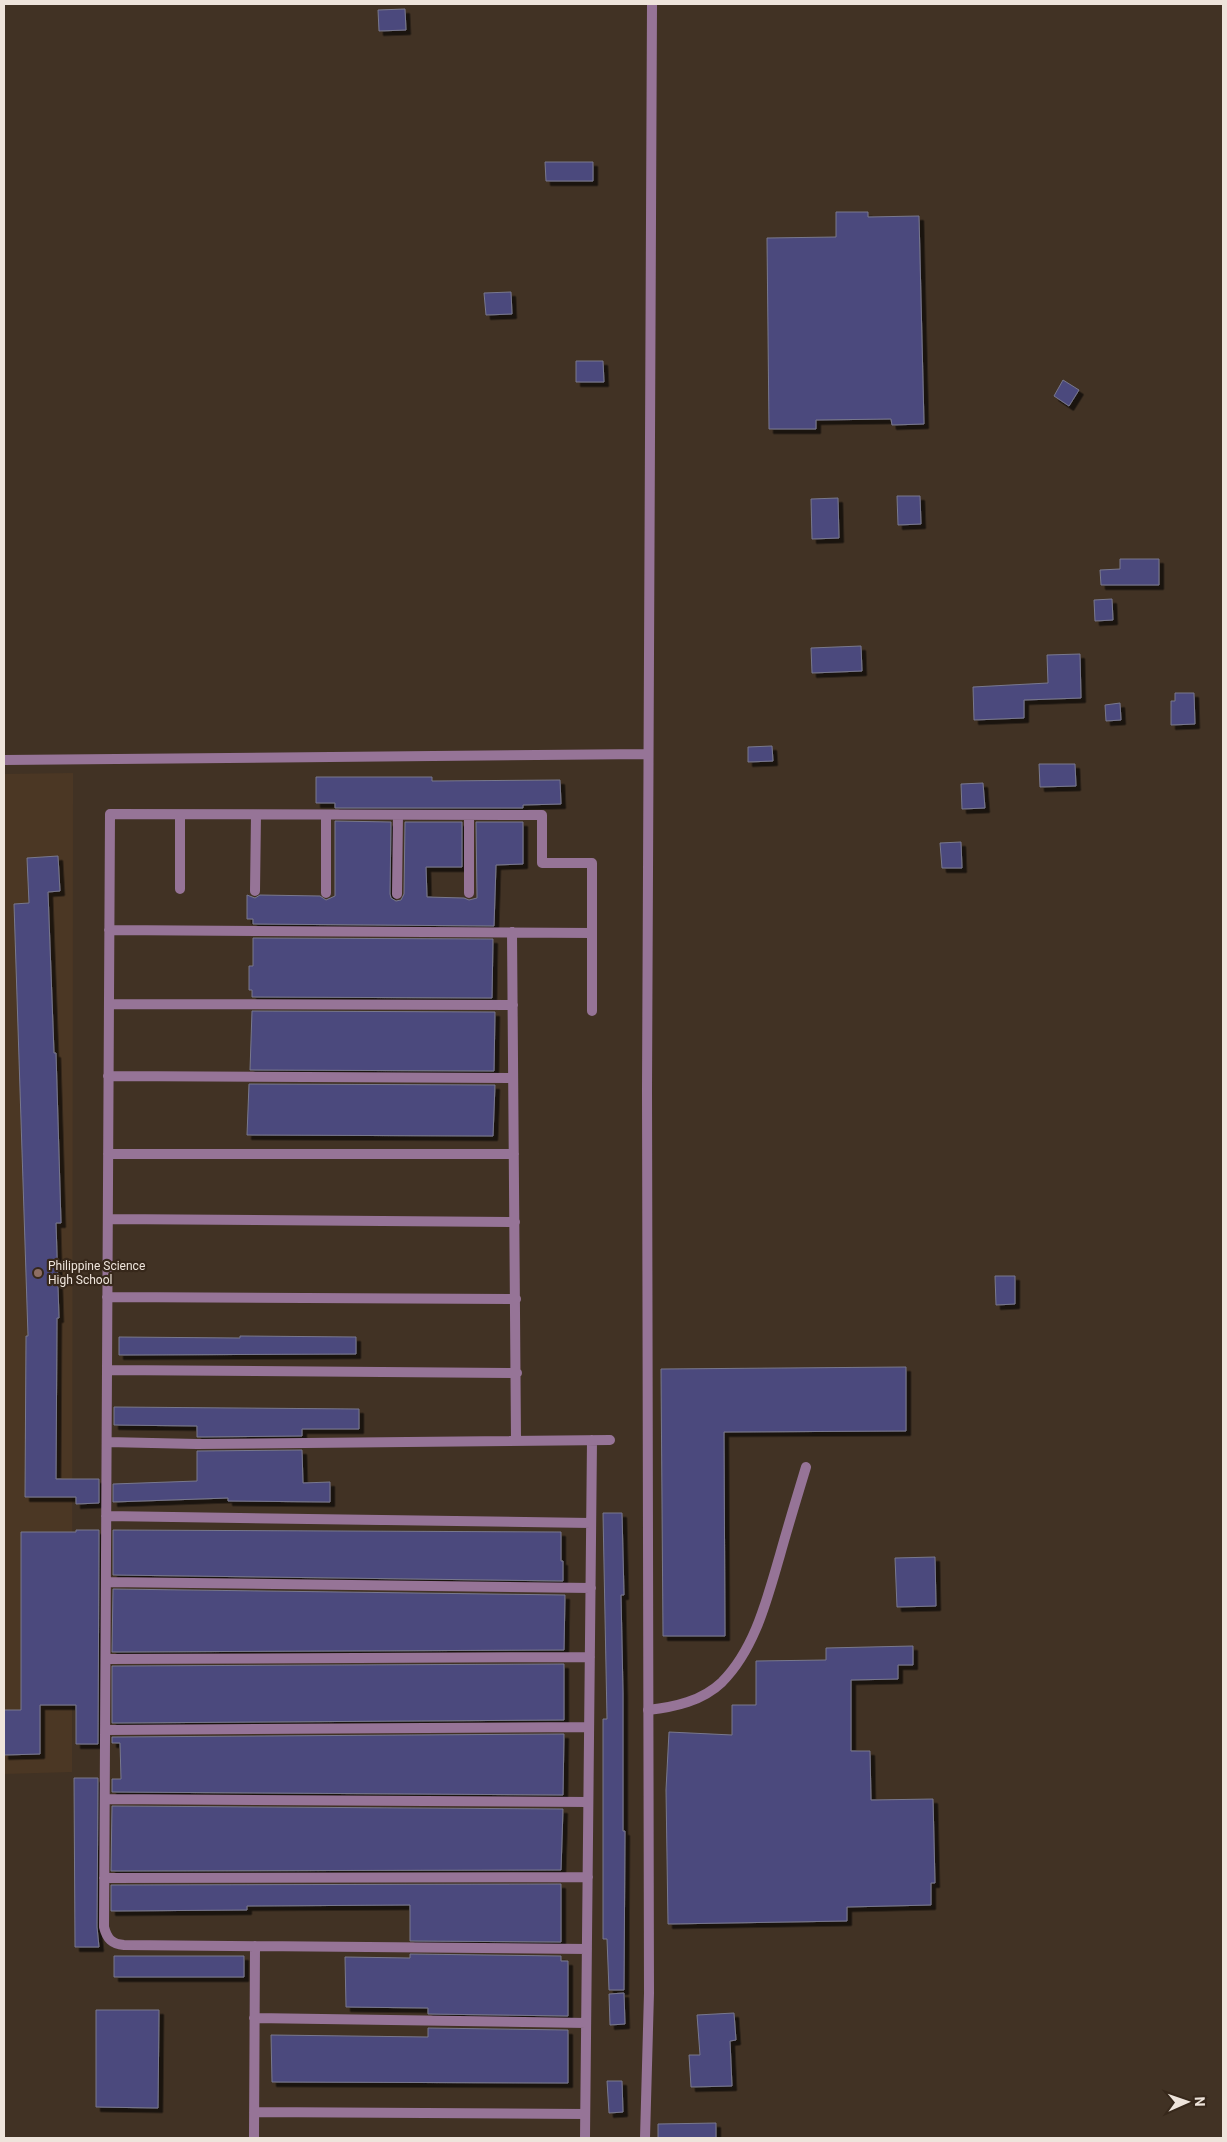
<svg xmlns="http://www.w3.org/2000/svg" width="1227" height="2142" viewBox="0 0 1227 2142" font-family="Roboto,sans-serif">
<style>
.built{fill:#4b3724}
.building{fill:#4c497d;stroke:#78788d;filter:url(#shadow)}
.lines{fill:none;stroke-linecap:round;stroke-linejoin:round}
.lane{stroke:#967497;stroke-width:10}
.street{stroke:#967497;stroke-width:10}
.education-dot{fill:#8d6e63;stroke:#37281b;stroke-width:2}
.labels{text-anchor:middle;stroke-width:4.5;stroke-linejoin:round;paint-order:stroke}
.poi-label{font-size:12px;fill:#eee4db;stroke:#37281b;text-anchor:start}
</style>
<defs>
<filter id="shadow"><feDropShadow dx="4.5" dy="4.5" stdDeviation="0" flood-color="#0009"/></filter>
</defs>
<rect width="100%" height="100%" fill="#413224"/>
<path class="built" d="M73 773 72 1772 4 1774V774Z"/>
<path class="building" d="M405 9 406 30 379 31 378 10Z
M545 162H593V181H546Z
M836 212H868V217L919 216 924 424 892 425 891 419 816 420V429H769L767 238 836 237Z
M511 292 512 314 486 315 484 293Z
M576 361H603L604 382H576Z
M1063 380 1079 390 1069 406 1054 396Z
M897 496H920L921 524 898 525Z
M838 498 839 538 812 539 811 499Z
M1120 559H1159V585H1101L1100 570 1120 569Z
M1112 599 1113 620 1095 621 1094 600Z
M861 646 862 671 812 673 811 648Z
M1080 654 1081 698 1024 700V718L974 720 973 687 1048 683 1047 655Z
M1175 693H1194L1195 724 1171 725V701H1175Z
M1120 703 1121 720 1106 721 1105 705Z
M772 746 773 761 748 762V747Z
M1039 764H1075L1076 786 1040 787Z
M316 777H432V781L560 780 561 804 523 805V808H335V803H316Z
M983 783 985 808 962 809 961 784Z
M335 821 391 822 390 894 391 898 396 901 401 900 404 894 405 822H462V867H426L427 897 464 898 469 900 477 898 476 822H523V864L496 865 494 926 253 924V919H247V895L255 898 260 895 320 896 326 900 335 896Z
M961 842 962 868H942L940 843Z
M58 856 60 891 48 892 54 1053H56L61 1223H56L59 1318H57L56 1479H99V1503L76 1504V1497H25L26 1336H28L14 904 29 903 27 858Z
M253 938 493 939 492 998 252 997V990H249V966H253Z
M252 1011 495 1012 494 1071 250 1070Z
M249 1084 495 1085 493 1136 247 1135Z
M995 1276H1015V1304L996 1305Z
M240 1336 356 1337V1354L119 1355V1337L240 1338Z
M906 1367V1431L724 1432 725 1636H663L661 1369Z
M114 1407 359 1409V1429H302V1436L197 1437V1426L114 1425Z
M302 1450 303 1483 330 1482V1502L228 1501V1498L113 1502V1484L197 1481V1451Z
M603 1513H622L624 1595H621L623 1693V1831H625L624 1990H609L607 1939H603V1719H607Z
M76 1530H99L98 1744H76V1705H40V1754L4 1755V1710H21V1532H76Z
M113 1530 561 1532V1561H563V1581L113 1575Z
M935 1557 936 1606 897 1607 895 1558Z
M113 1589 565 1595 564 1650 112 1652Z
M913 1646V1665H898V1679L851 1680V1751H870L871 1800 933 1799 935 1883H931V1905L847 1907V1921L668 1924 666 1790 669 1732 732 1735V1705H756V1661L826 1660V1648Z
M564 1664V1720L112 1723V1666Z
M564 1734 563 1795 112 1792V1779H121L120 1743H112V1737Z
M74 1778H98L97 1927 99 1947H75Z
M112 1806 563 1809 561 1870 111 1871Z
M561 1884V1942L410 1941V1905L247 1906V1910L111 1911V1885Z
M410 1954 561 1956V1961H568V2016L428 2014V2008L346 2007 345 1957 410 1958Z
M114 1956H244V1977H114Z
M624 1993 625 2024 610 2025 609 1994Z
M96 2010H159L158 2108 96 2107Z
M734 2013 736 2040 730 2041 732 2086 691 2087 689 2055H700L697 2015Z
M428 2028 568 2030V2083L272 2082 271 2035 428 2037Z
M607 2081H622L623 2112 609 2113Z
M716 2123V2138H658V2124Z"/>
<g class="lines">
<path class="lane" d="M648 1710C675 1707 702 1701 722 1682 755 1649 767 1599 780 1555 788 1526 797 1497 806 1467"/>
<path class="street" d="M4 760 648 754
M180 815V889
M255 891 256 815
M326 893V815
M469 893V815
M397 894 398 815
M109 930 592 933
M512 932 516 1439
M109 1004 513 1005
M108 1076 513 1078
M108 1154H514
M108 1219 515 1222
M107 1297 516 1299
M107 1370 517 1373
M107 1442 197 1444 610 1440
M106 1516 591 1523
M106 1582 591 1588
M106 1659 590 1657
M105 1730 589 1727
M105 1799 588 1802
M104 1878 588 1877
M587 1949 124 1945C112 1944 107 1939 104 1927L110 814 542 815V863H592V1011
M254 2018 586 2023
M254 2112 585 2114
M254 2138 255 1946
M585 2138 592 1440
M645 2138 649 1993 647 1090 652 4"/>
</g>
<circle class="education-dot" cx="38" cy="1273" r="5"/>
<g class="labels">
<g class="poi-label">
<text x="48" y="1270">Philippine Science<tspan x="48" dy="14">High School</tspan></text>
</g>
</g>
<rect width="1227" height="2142" fill="none" stroke="#eee4db" stroke-width="10"/>
<g transform="translate(1187 2102) rotate(88)" stroke="#37281b" stroke-width="4" paint-order="stroke">
<path d="M0-4L9 19L0 12L-9 19Z" fill="#eee4db"/>
<text y="-8" font-size="14" font-weight="bold" text-anchor="middle" fill="#eee4db">N</text>
</g>
</svg>
